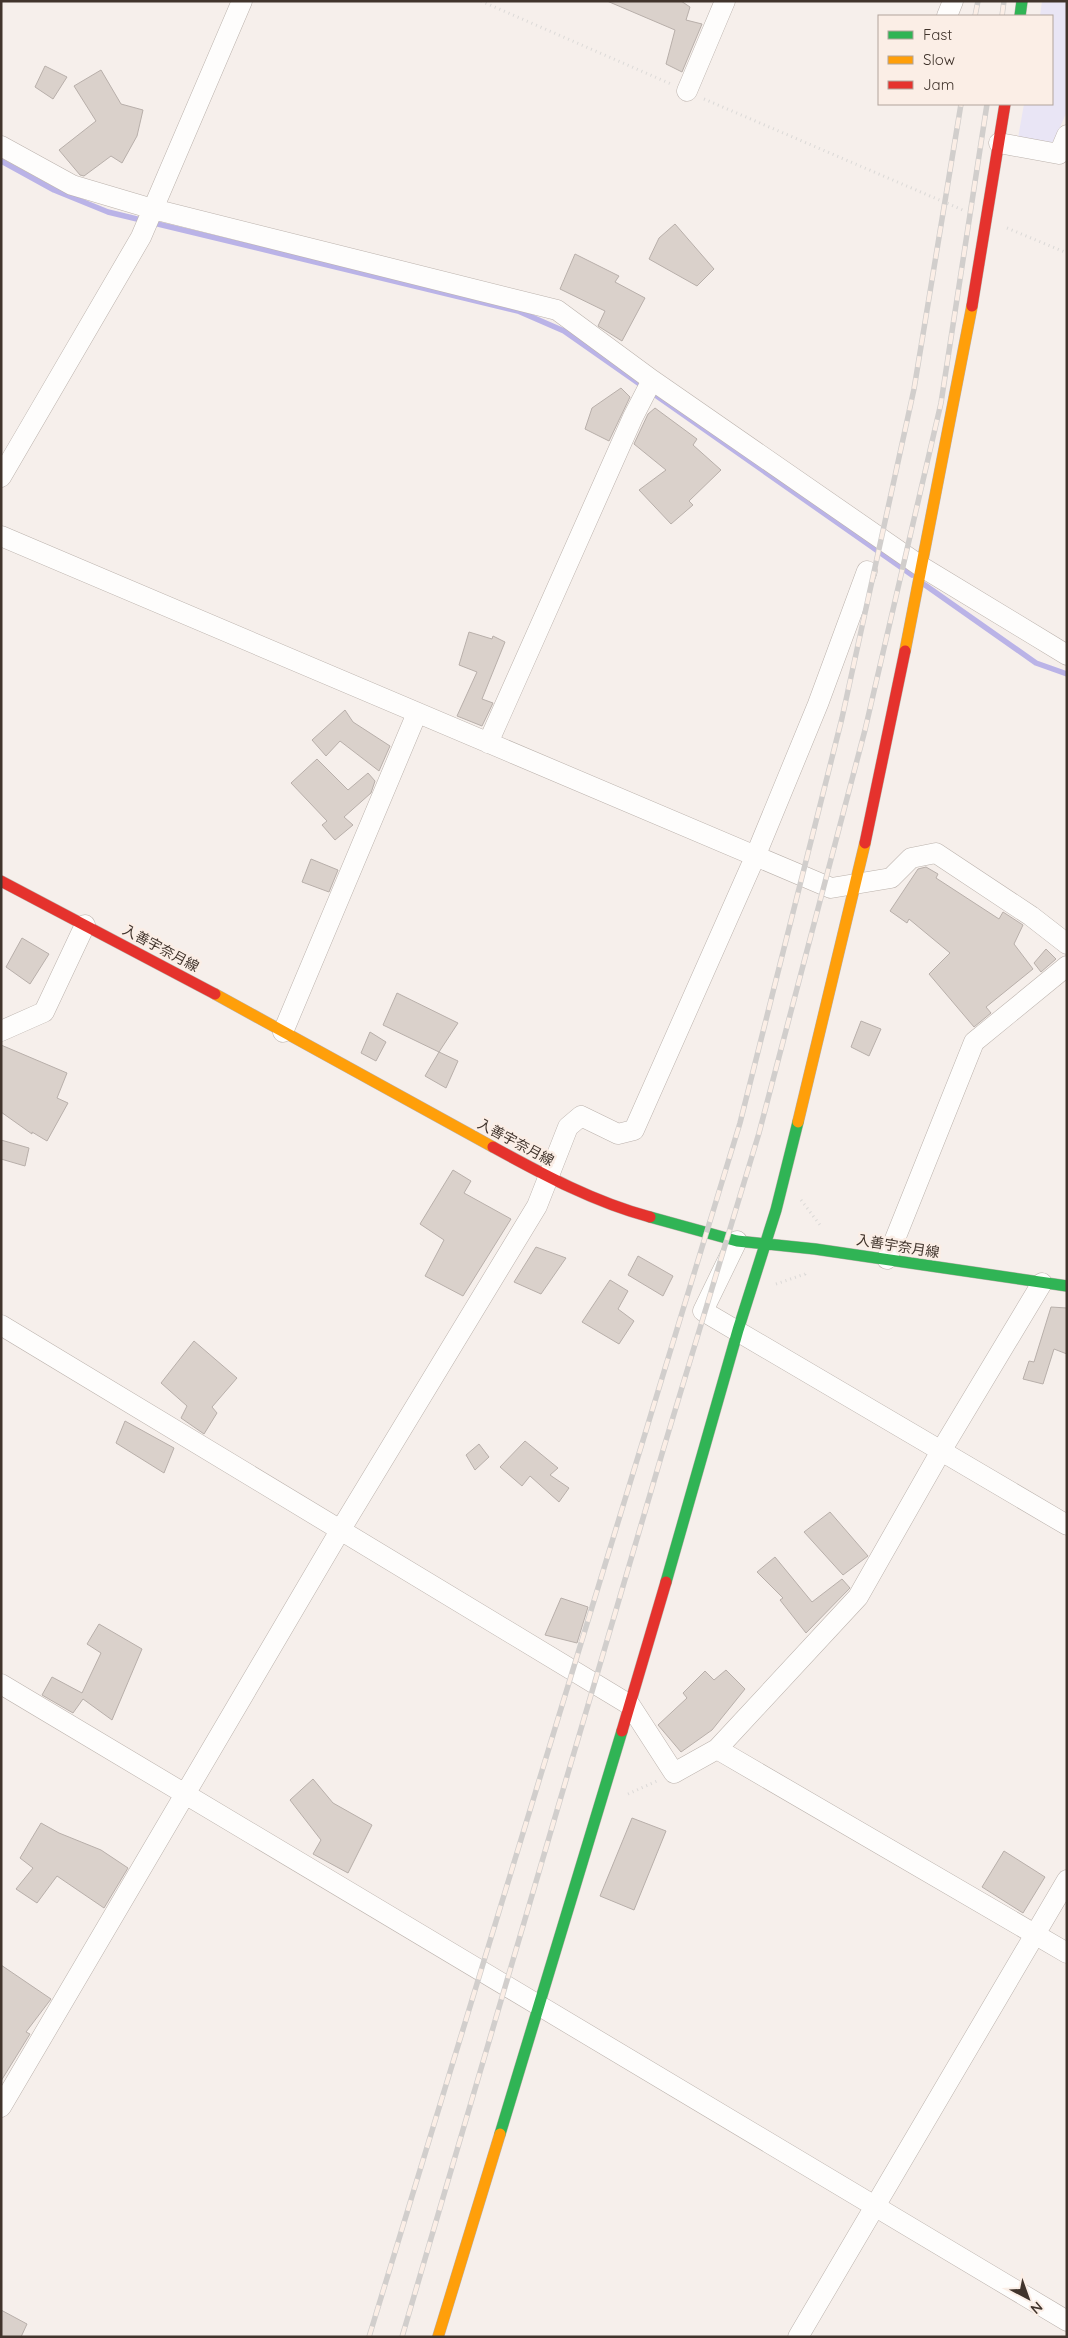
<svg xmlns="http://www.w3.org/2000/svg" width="1068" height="2338" viewBox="0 0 1068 2338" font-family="Quicksand,'Noto Sans JP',sans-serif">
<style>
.green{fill:#e9e5f5}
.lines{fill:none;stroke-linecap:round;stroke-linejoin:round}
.stream{stroke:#bab3e7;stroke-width:5.5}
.building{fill:#dad1cb;stroke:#b8afaa}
.street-casing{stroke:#bbb2ac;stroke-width:21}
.fast-casing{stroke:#bbb2ac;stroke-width:12}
.slow-casing{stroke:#bbb2ac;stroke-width:12}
.jam-casing{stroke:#bbb2ac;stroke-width:12}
.path{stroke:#dbd9d7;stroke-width:3;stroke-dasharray:1 4;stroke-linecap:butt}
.street{stroke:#fefdfc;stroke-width:20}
.fast{stroke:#30b455;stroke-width:11}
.slow{stroke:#ff9f0a;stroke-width:11}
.jam{stroke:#e5322d;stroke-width:11}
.rail-casing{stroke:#d1cecc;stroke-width:5.5}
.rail{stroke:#fbeee6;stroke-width:4;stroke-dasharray:11;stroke-linecap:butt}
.labels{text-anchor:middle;stroke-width:5;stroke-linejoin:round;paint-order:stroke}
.street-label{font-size:14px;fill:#41342c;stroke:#fbeee6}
</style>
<rect width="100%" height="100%" fill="#f6efeb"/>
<path class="green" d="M1042 1H1067V111L1052 146 1018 138 1024 104H1052V16H1040Z"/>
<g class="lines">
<path class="stream" d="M1 161 54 190 108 212 518 311 564 331 912 575
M925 585 1036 663 1067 674"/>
</g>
<path class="building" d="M607 1H681L690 7 686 20 702 24 682 72 666 64 675 30Z
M45 66 67 77 53 99 35 87Z
M101 70 121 104 143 110 137 136 122 163 111 156 84 176 80 175 59 150 96 121 74 86Z
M675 224 714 269 697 286 649 259 659 238Z
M575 254 619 276 615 282 645 298 622 341 598 326 605 311 560 289Z
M621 388 630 397 609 441 585 429 592 408Z
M655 408 697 439 693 445 721 470 689 501 693 505 671 524 639 490 666 470 634 444 648 414Z
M469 632 492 639 493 636 505 642 482 699 493 703 482 726 457 716 477 672 459 665Z
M345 710 353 722 390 746 379 771 340 741 326 756 312 740Z
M317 759 348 790 368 773 375 781 371 793 344 817 353 825 335 840 322 825 327 821 291 783Z
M311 859 338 870 329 892 302 882Z
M926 867 938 874 936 878 999 919 1003 912 1023 925 1014 944 1033 969 986 1007 991 1013 974 1027 929 974 950 953 909 919 907 923 890 911 918 869Z
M22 938 49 954 30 984 6 967Z
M1046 949 1056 959 1041 972 1034 963Z
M397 993 458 1023 439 1052 383 1025Z
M861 1021 881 1029 869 1056 851 1047Z
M370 1032 386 1042 376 1061 361 1053Z
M1 1045 67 1073 57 1098 68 1103 47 1141 32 1132V1134L1 1112Z
M439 1052 458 1061 446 1088 425 1076Z
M1 1140 29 1148 25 1166 1 1159Z
M453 1170 471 1181 464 1193 511 1219 463 1296 425 1276 444 1240 420 1224Z
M536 1247 566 1258 541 1294 514 1282Z
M638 1256 673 1276 663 1296 628 1275Z
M610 1280 628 1291 618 1309 634 1321 619 1344 582 1322Z
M1051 1307 1067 1308V1354L1054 1349 1043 1384 1023 1379 1029 1361 1034 1362Z
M194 1341 237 1378 212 1407 217 1413 204 1434 181 1418 187 1406 161 1383Z
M125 1421 174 1448 164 1473 116 1443Z
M525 1441 558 1468 550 1475 569 1488 559 1502 530 1476 522 1486 500 1467Z
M479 1444 489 1457 475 1470 466 1455Z
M830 1512 868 1556 843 1575 804 1532Z
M775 1557 812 1602 842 1579 850 1588 806 1633 780 1600 783 1598 757 1572Z
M561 1598 588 1607 577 1643 545 1635Z
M99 1624 142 1649 112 1720 83 1699 73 1713 42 1695 52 1677 82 1693 101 1653 87 1644Z
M726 1670 745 1689 712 1730 681 1752 658 1725 687 1698 683 1693 705 1671 714 1680Z
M313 1779 333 1803 372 1825 348 1873 313 1854 321 1840 290 1800Z
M632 1818 666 1831 634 1910 600 1896Z
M41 1823 59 1833 101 1850 128 1868 104 1908 57 1876 37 1903 16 1889 33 1868 20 1858Z
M1004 1851 1045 1877 1023 1913 982 1887Z
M1 1965 51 1999 26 2032 30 2034 1 2081Z
M1 2310 27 2324 21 2337H1Z"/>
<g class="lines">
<g class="street-casing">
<path id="street" d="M947 16 953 1
M687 91 725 1
M999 143 1059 154 1067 135
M1 146 72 185 153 209 557 310 652 380 922 567 1067 655
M1 477 141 237 242 1
M1 536 831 888 891 878 911 858 936 853 1031 916 1067 944
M488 743 633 417 652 380
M1 1031 44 1012 85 925
M283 1032 417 713
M737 1241 703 1311 1067 1525
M887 1259 974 1042 1067 966
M1 1325 630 1705 674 1773 717 1749 1067 1953
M1 1684 1067 2321
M717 1749 858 1597 941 1451 1042 1283
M1 2107 341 1529 537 1206 568 1127 581 1116 618 1134 634 1130 755 857 818 704 867 571
M798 2337 1067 1880"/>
</g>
<g class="fast-casing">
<path id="fast" d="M1020 16 1022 1
M650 1217 737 1241 815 1249 1067 1286
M666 1582 738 1330 776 1210 798 1122
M500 2134 622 1731"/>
</g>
<g class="slow-casing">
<path id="slow" d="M905 651 972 306
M215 994 493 1147
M798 1122 865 843
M438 2337 500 2134"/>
</g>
<g class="jam-casing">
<path id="jam" d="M972 306 1005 104
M865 843 905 651
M1 881 215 994
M493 1147C544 1175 594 1202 650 1217
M622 1731 666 1582"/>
</g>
<path class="path" d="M481 1 671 84
M704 99 965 211
M1007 228 1067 253
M801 1200 820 1225
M776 1284 805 1274 806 1271
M628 1794 657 1781"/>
<use href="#street" class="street"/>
<use href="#fast" class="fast"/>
<use href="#slow" class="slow"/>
<use href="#jam" class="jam"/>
<g class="rail-casing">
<path id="rail" d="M975 16 978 1
M1002 16 1004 1
M369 2337 740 1123 842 718 914 389 961 104
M402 2337 664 1447 759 1133 865 730 941 403 987 104"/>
</g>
<use href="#rail" class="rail"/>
</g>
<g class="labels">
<g class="street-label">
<text transform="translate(161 948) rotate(28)" y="5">入善宇奈月線</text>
<text transform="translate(516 1142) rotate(28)" y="5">入善宇奈月線</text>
<text transform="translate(898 1246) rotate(9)" y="5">入善宇奈月線</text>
</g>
</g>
<rect width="1068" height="2338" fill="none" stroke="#41342c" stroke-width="5"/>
<rect x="878" y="15" width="175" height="90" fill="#fbeee6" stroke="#b1a49c"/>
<rect x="888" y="31" width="25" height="8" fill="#30b455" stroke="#b1a49c"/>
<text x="923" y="40" font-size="15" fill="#41342c">Fast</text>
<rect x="888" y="56" width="25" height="8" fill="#ff9f0a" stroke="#b1a49c"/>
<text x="923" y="65" font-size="15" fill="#41342c">Slow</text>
<rect x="888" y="81" width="25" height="8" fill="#e5322d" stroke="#b1a49c"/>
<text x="923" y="90" font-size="15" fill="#41342c">Jam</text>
<g transform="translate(1028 2298) rotate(139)" stroke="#fbeee6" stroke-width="4" paint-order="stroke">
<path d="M0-4L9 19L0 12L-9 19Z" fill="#41342c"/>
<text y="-8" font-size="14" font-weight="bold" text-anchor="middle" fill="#41342c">N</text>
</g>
</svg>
